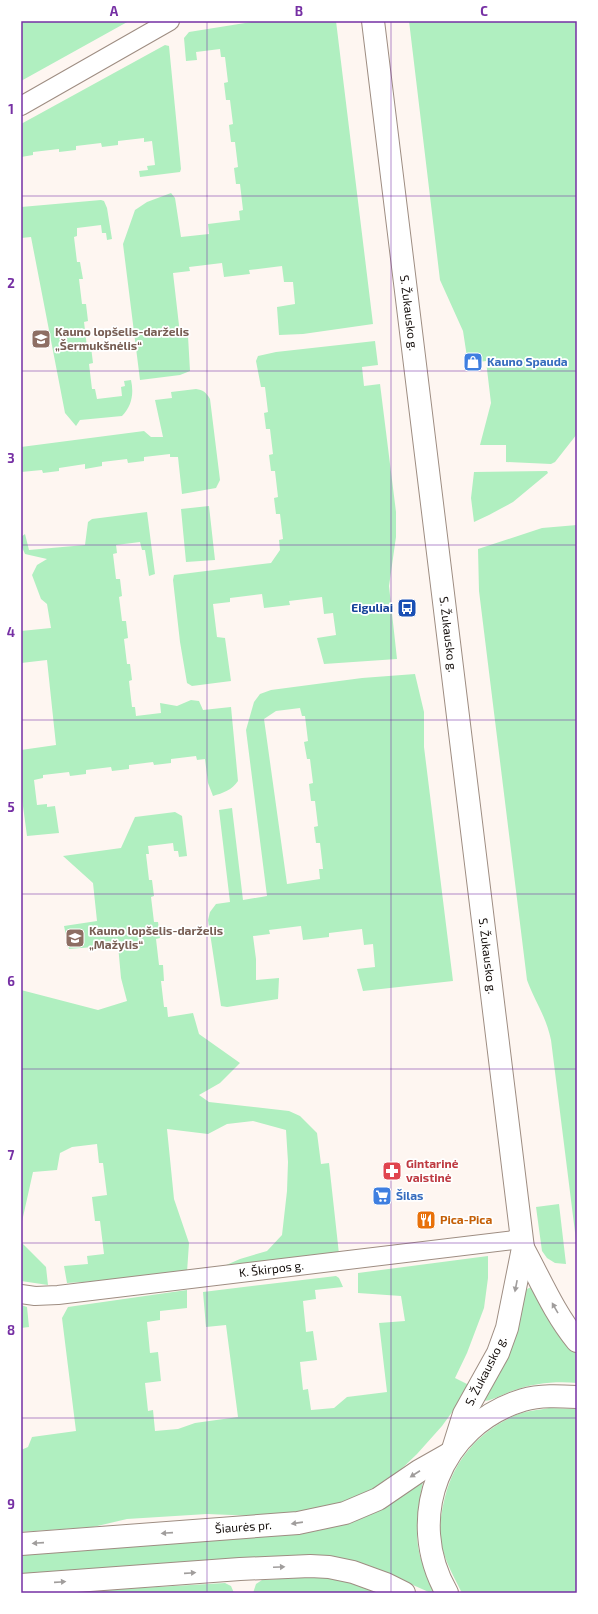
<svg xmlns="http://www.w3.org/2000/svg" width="598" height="1614" viewBox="0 0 598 1614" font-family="'Exo 2',sans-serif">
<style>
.green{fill:#b0efc0;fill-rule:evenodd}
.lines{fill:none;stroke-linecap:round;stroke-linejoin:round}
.street-casing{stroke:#9e8d82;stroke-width:20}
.secondary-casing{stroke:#9e8d82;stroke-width:24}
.street{stroke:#fff;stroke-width:18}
.secondary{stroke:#fff;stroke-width:22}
.oneway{fill:#a09d9c}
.grid{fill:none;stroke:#7630a4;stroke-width:1;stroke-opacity:0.55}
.labels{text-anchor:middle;stroke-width:3.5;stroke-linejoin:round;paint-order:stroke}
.street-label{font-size:12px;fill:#110b08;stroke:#fff}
.education-label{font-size:12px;font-weight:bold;fill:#785e54;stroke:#fff;text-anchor:start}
.shop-label{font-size:12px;font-weight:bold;fill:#366cbe;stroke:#fff;text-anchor:start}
.transit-label{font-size:12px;font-weight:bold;fill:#164399;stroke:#fff;text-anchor:end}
.health-label{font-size:12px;font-weight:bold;fill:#be3a42;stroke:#fff;text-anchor:start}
.food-label{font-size:12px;font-weight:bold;fill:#c56008;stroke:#fff;text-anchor:start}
.neatline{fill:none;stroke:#7630a4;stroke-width:1.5}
.grid-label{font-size:13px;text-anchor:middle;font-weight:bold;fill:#7630a4}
</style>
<rect width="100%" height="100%" fill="#fef6f1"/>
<path class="green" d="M21 21H129L21 81Z
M258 21H336L373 324 303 334 279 335 277 307 295 304 293 282H284L282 266 249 270 250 274 224 277 222 263 189 267 190 271 173 273 180 334 188 336 190 371 180 375 140 380 123 244 135 210 147 202 171 193 175 198 181 237 209 234 208 224 240 220 239 211 243 210 240 184H236L234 168 238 167 235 142H231L229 125 233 124 230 100H226L224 83 228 82 225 57H221L220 49 196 52 197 60 186 61 184 38 189 32Z
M409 21H577V434L555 462 551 464 506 462V445H480L491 403 486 361 478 362 477 355 467 357 463 331 440 280Z
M165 45 169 46 181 169 180 172 140 177 139 171 148 170 147 166 155 165 152 141 144 142V138L118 141V145L102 147 101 143 76 146V150L59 152V149L33 152V155L21 157V124Z
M101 200 104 201 107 208 112 239 107 240 106 233H102L101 225 77 228V236L74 237 77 262H80L83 279H79L82 304H86L88 321 84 322 87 347H91L93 363 89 364 92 389H95L97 399 122 396 121 387 125 386 124 381 131 380C134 393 132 406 122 416L80 420 76 426 65 413 31 237 21 238V207Z
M375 341 378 365 362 367 364 386 380 384 396 512V537L389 586 397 659 324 664 317 638 336 635 333 613 324 614 322 597 289 601 290 605 264 608 262 594 230 598V602L213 604 217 637 225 638 231 681 192 686 187 683 180 642 173 580 174 575 271 563 280 550 279 540 283 539 280 514H276L274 498 278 497 275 471H271L269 455 273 454 270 429H266L264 413 268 412 265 387H261L256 361 258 356 276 352Z
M196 389C203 390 206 392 210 399L220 480 216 488 182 494 178 457H170V454L144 457V461L128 463 127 459 102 462V466L85 469V464L59 468V471L43 473 42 470 21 472V447L144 431 151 437H163L155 400 172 398 171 392Z
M547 471 548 473 513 502 489 515 474 522 471 498 474 472Z
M209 506 215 560 186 562 181 509Z
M147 512 155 574 149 576 145 550H142L140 542 116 545 117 553 113 554 116 579H120L122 596 119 597 122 621H126L128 638 124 639 127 664H130L132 680 129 681 132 707H135L136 716 161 713 160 703 177 706 191 700 199 701 203 710 231 707 238 781C232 790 223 793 213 796L208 783 205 759 197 760 196 756 171 759V763L154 765 153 762 129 765V769L112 771 111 767 86 770V774L70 776 69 772 43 775V778L34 780 37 805 47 804V807L55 806 59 833 27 836 21 791V750L56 745 47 660 21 663V631L51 628 47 604 41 599 32 575 37 565 47 559 25 554 21 545V537L25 534 29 550 85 545 88 522 92 519Z
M577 525V1248L551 1040C546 1016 535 1002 527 980L479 591 478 549 542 528Z
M415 674 424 712V747L453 981 363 991 357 969 375 967 373 944 364 945 362 929 329 933V937L303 940 301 926 269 930 270 934 253 936 256 959V980L279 978 278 999 227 1007 221 1006 208 920 210 912 216 904 230 902 219 810 232 808 243 900 267 896 246 730 254 702 260 694 271 690 362 678ZM300 708 302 716H305L308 741 304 742 307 759H310L313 783 309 784 311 801H315L318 826 314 827 316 843H320L323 869H319L320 879 287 884 264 719 276 711Z
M175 812 182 816 187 856 179 857 178 851H174L173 843 148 846 149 854H146L149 880H152L154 896 151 897 154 922H158L160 938 156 939 159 965H163L164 981H161L164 1007H167L168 1017 193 1013 199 1034 240 1063 220 1083 199 1095 209 1102 289 1111 300 1116 317 1133 321 1164 329 1163 339 1254 217 1269 240 1259 267 1251 282 1235 287 1191 288 1162 286 1130 253 1121 227 1124 208 1134 167 1129 174 1199 189 1243 187 1272 116 1280 67 1283 64 1266 88 1264 87 1256 104 1254 100 1221H95L92 1197 107 1195 103 1163H99L97 1144 72 1147 60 1153 57 1170 33 1172 21 1226V990L98 1010 127 1001 121 978 118 945 69 949 64 926 97 921 93 883 63 856 121 848 135 817Z
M559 1204 566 1264 555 1263 547 1258 542 1251 536 1207Z
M21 1242 46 1267 48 1285 21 1281Z
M488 1256V1278L484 1308 467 1353 455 1378 471 1386 442 1426 417 1454 394 1476 374 1490 344 1504 313 1510 258 1516 207 1514 127 1519 93 1527 21 1532V1450L28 1447 32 1437 76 1431 62 1318 68 1307 187 1290V1308L160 1311V1320L147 1322 150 1353 158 1352 161 1381 145 1383 148 1411 153 1410 155 1431 178 1429 195 1423 238 1417 226 1325 206 1327 203 1292 336 1276 339 1278 343 1287 315 1290 316 1299 303 1301 306 1332 313 1331 317 1360 300 1362 303 1390 308 1389 311 1410 334 1408 347 1397 387 1392 379 1323 405 1321 401 1296 358 1293V1273Z
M531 1287 577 1351V1383C557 1381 534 1383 515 1390 504 1393 493 1401 482 1401L525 1290Z
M21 1305 27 1307 29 1327 21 1328Z
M549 1408 577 1409V1593H462C454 1577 444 1560 441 1542 438 1530 442 1509 445 1497 455 1458 480 1431 516 1415 526 1411 538 1410 549 1408Z
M424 1476C419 1503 412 1535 422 1562 426 1572 431 1583 436 1593H431L370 1566 334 1557 264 1558 21 1576V1555L272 1536 317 1531 350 1522Z
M313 1577 348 1580 381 1593H253L256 1584 262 1580Z
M225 1583 231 1586 234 1593H54Z"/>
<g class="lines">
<g class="street-casing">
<g id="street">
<path d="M21 106 170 21"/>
<path id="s1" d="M21 1294 35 1296 58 1295 522 1239"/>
</g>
</g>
<g class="secondary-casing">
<g id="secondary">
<path id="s2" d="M373 21 523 1248 507 1328 498 1353 464 1414 454 1446"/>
<path d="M523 1248C540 1279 554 1313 577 1341"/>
<path id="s3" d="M21 1544 298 1523 345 1513 378 1499 419 1471 449 1454"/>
<path d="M21 1585 240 1569 310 1566 329 1567 353 1572 386 1584 404 1593"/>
<path d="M447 1593C404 1518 440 1425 523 1400 540 1395 559 1396 577 1397"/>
</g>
</g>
<use href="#street" class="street"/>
<use href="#secondary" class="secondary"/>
</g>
<defs><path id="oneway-solid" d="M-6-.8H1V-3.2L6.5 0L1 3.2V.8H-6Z"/></defs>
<g class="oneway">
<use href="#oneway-solid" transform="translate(516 1286) rotate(101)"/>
<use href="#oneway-solid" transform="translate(555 1308) rotate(-120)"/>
<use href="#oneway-solid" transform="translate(415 1474) rotate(147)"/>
<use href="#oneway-solid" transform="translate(297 1523) rotate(172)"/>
<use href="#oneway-solid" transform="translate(167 1533) rotate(176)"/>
<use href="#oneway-solid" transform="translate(38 1543) rotate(176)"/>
<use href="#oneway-solid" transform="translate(279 1567) rotate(-3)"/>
<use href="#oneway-solid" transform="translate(190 1573) rotate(-4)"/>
<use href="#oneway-solid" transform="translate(60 1582) rotate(-4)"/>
</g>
<path class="grid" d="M207 21V1593M391 21V1593M21 196H577M21 371H577M21 545H577M21 720H577M21 894H577M21 1069H577M21 1243H577M21 1418H577"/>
<defs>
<g id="school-square" transform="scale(1)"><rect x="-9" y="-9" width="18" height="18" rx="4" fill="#8d6e63" stroke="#fff"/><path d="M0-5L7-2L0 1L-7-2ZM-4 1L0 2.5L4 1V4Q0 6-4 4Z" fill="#fff"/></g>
<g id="shop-square" transform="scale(1)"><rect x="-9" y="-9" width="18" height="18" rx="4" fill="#3f7fe0" stroke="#fff"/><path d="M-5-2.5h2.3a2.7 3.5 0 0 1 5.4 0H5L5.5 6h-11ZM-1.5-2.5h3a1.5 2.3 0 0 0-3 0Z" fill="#fff"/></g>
<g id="bus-square" transform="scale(1)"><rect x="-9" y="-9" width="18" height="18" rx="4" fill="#1a4fb4" stroke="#fff"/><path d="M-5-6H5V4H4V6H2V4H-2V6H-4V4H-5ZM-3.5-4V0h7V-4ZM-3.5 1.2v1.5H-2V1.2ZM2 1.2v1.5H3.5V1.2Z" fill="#fff"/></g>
<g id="pharmacy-square" transform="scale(1)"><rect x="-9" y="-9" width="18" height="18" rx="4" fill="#e0444e" stroke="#fff"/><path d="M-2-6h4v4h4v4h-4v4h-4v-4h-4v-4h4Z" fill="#fff"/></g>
<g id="supermarket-square" transform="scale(1)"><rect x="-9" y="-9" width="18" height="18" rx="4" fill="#3f7fe0" stroke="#fff"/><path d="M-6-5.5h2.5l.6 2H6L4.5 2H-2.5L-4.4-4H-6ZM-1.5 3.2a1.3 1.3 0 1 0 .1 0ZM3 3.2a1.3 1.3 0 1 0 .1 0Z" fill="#fff"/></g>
<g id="restaurant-square" transform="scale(1)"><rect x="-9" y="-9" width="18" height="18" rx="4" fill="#e8710a" stroke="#fff"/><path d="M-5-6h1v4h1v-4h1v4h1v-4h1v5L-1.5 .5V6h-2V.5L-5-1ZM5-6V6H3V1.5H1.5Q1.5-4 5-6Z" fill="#fff"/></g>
</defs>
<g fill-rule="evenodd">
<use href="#school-square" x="41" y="339"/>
<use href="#shop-square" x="473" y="362"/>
<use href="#bus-square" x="407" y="608"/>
<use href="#school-square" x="75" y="938"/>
<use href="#pharmacy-square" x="392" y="1171"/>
<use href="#supermarket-square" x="382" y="1196"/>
<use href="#restaurant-square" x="426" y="1220"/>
</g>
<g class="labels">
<g class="street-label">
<text dy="4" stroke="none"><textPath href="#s2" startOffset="294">S. Žukausko g.</textPath></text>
<text dy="4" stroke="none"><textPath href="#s2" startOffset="618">S. Žukausko g.</textPath></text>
<text dy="4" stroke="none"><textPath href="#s2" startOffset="942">S. Žukausko g.</textPath></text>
<text dy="4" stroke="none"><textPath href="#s1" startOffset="252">K. Škirpos g.</textPath></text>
<text transform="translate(486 1371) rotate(-63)" y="4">S. Žukausko g.</text>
<text dy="4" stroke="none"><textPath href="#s3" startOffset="223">Šiaurės pr.</textPath></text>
</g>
<g class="education-label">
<text x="55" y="336">Kauno lopšelis-darželis<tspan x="55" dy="14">„Šermukšnėlis“</tspan></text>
<text x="89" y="935">Kauno lopšelis-darželis<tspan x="89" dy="14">„Mažylis“</tspan></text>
</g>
<g class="shop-label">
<text x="487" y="366">Kauno Spauda</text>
<text x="396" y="1200">Šilas</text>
</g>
<g class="transit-label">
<text x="393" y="612">Eiguliai</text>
</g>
<g class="health-label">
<text x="406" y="1168">Gintarinė<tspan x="406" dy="14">vaistinė</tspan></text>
</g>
<g class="food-label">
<text x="440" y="1224">Pica-Pica</text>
</g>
</g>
<rect width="598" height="1614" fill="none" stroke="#ffffff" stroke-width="44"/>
<rect x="22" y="22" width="554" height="1570" class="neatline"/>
<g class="grid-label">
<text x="114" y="16">A</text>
<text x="299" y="16">B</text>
<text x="484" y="16">C</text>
<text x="11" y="114">1</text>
<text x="11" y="288">2</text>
<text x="11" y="463">3</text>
<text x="11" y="637">4</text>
<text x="11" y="812">5</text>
<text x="11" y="986">6</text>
<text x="11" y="1160">7</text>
<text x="11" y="1335">8</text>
<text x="11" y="1509">9</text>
</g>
</svg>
